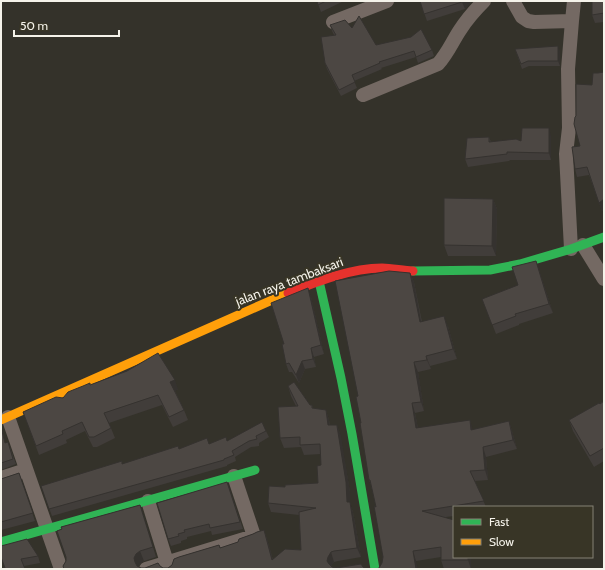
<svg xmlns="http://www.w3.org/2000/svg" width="605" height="570" viewBox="0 0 605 570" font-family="Cabin,sans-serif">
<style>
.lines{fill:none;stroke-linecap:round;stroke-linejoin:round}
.street{stroke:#746963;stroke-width:14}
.fast{stroke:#30b455;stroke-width:9}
.slow{stroke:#ff9f0a;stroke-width:9}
.jam{stroke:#e5322d;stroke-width:9}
.wall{fill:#413d3a}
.shaded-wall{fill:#35322f}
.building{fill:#4c4743;stroke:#35322f}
.labels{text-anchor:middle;stroke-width:4;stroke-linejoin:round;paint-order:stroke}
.street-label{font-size:13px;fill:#f5f3ea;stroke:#383526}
</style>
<rect width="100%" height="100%" fill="#34322a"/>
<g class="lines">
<path class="street" d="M513 1 522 17 528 21 534 22 572 21
M333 22 387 1
M363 95 438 64C448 53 452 42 460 30 467 19 475 10 484 1
M583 245 604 279
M571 249 566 154 569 128 568 69 572 21 574 1
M8 417 61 569
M1 478 26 470
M148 501 169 569
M146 569 254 536 234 476"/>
<path class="fast" d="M413 271 490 270 520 264 571 249 604 237
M319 281 341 378 352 434 375 569
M1 542 255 470"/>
<path class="slow" d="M1 420 288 293"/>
<path class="jam" d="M288 293C316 282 351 268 382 268 393 268 403 271 413 271"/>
</g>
<path class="wall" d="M317 1H344L321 12Z
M420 1H472L465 9 427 21Z
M604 1V22L595 23 592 15Z
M330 25 352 28 376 45 432 50 434 56 418 63 416 57 381 68 382 69 354 81 357 88 341 96 327 69 325 63 334 35 332 31Z
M515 49 560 51V66H529L522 69Z
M604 72V209L602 211 589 175 577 177 575 169 580 146 576 116 592 85Z
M551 136V160H510L509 161 468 167 465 159 489 137 491 142 521 141Z
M493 199 497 209 496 256H448L444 245Z
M539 270 553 313 519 324V325L496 334 486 308Z
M410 273 414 282 422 322 448 326 457 359 430 366 431 369 418 372 424 411 415 413 418 428 473 430 509 421 512 431 517 449 486 457 488 480 475 481 486 507H454V516L446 517 454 557H471V569H444L441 560V557L416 561 379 568 382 563 383 557 376 507 371 485 369 480 358 396Z
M311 297 324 354 314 357 316 367 305 369 299 383 292 372H289L286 364 284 344Z
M294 382 310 405H312L313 408 326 410 329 420 330 425H337L340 434 350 492V504L353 512 361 557 338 561 334 562 331 566 332 567 336 568 361 564 363 567 366 569H64L63 566 66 561V557L57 531 62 529 61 527 140 505 156 557 144 561 140 564 138 566 141 568H145L158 563 160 566 163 568H168L172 565 174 559 179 557 219 545 221 548 238 542 239 539 253 534 257 532 264 530 267 539 273 560 285 549 301 550 299 515 271 512 268 503 269 486 285 487V485L318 483 317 466 321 465V454L304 455 301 447 284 448 280 438 278 407 296 406 291 396 288 386Z
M90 385 178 389 175 391 184 410 188 420 173 427 162 405 109 423 115 438 97 447H93L85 431 66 440 67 443 39 455 23 412 63 398Z
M604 401V461L594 467 573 431 569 420Z
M1 427 3 433 5 443 8 442 16 464 1 470Z
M266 431 269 437 259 443V446L251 447 235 457 236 461 227 465V466L52 516 41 486 179 449 227 441Z
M19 473 35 521 1 530V479Z
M227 482 243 529 212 535 211 531 187 537V539L181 541V543L171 546 168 539Z
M38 556 40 563 24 566 5 568 1 557Z"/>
<path class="shaded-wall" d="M463 1H472L465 9 462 2Z
M558 46 560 51V66L558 61Z
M549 128 551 136V160L549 153Z
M493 199 497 209 496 256 492 246Z
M604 199V209L602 211 599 203Z
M536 261 539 270 553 313 549 304Z
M410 273 414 282 423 332 420 322Z
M308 288 311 297 324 354 321 345Z
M444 316 448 326 457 359 453 349Z
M311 348 314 357 316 367 313 359Z
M426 356 430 366 431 369 427 360Z
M302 361 305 369 299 383 296 375Z
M414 362 418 372 424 411 421 402Z
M175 380 178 389 174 392 170 382Z
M412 403 415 413 420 438 416 428Z
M326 410 329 420 331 435 328 425Z
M470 420 473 430H471Z
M509 421 512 431 517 449 513 440Z
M337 425 341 436 350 492V504L353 512 361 557 357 548 347 502Z
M1 427 3 433 7 449 5 443Z
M483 447 486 457 488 480 485 470Z
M264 530 267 539 275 569 272 560Z
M140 551 144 561 140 564 138 567 135 562 134 558 136 554Z
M413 551 416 561 418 569H416Z
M331 552 334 562 331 566V569L327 561 328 557Z
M468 557H471V569L468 560Z"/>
<path class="building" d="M317 1H326L318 5Z
M420 1H463L462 2 424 14Z
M592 1H604V13L592 15Z
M359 16 376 45 411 37 421 29 432 50 416 57 414 51 379 62 380 63 352 75 355 82 339 90 325 63 321 37 336 35 330 25 345 20 352 28Z
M558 46V61H528L521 64 515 49Z
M604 72V199L599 203 587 167 575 169 572 147 580 146 574 124 575 117 576 116V84L592 85 593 73H598Z
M522 128H549V153L507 152V154L465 159 467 138 489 137V142L516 139 521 141Z
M444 198 493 199 492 246 444 245Z
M536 261 549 304 515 314 516 316 492 325 482 299 518 285 512 267Z
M389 271 410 273 420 322 444 316 453 349 426 356 427 360 414 362 421 402 412 403 416 428 470 420 471 430 509 421 513 440 483 447 485 470 470 471 484 501 422 511 454 520V557H468V560H441V547L413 551 416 569H377L379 568 382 563 383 557 374 506 376 507 370 480H369L360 423H361L356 397 358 396 335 281Z
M308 288 321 345 311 348 313 359 302 361 296 375 289 363 286 364 282 344H284L271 303Z
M158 353 175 380 170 382 184 410 169 417 158 395 104 413 111 428 94 437H89L82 422 62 431 63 434 36 446 23 412 56 397 63 398 68 392 83 386 90 383V385L127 371Z
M294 382 310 405H312V408L326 410 328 425H337V426L346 482 347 502H350L357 548 334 551 331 552 328 557 327 561 329 564 332 567 336 568 361 564 363 567 366 569H64L63 566 66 561V557L57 531 62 529 61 527 140 505 153 547 140 551 136 554 134 558 135 562 137 566 141 568H145L158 563 160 566 163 568H168L172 565 174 559 179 557 219 545 220 548 238 542 239 539 253 534 257 532 264 530 272 560 285 549 301 550 299 512 316 508 268 503 269 486 285 487V485L318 483 317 466 321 465 320 444 300 445V437L280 438 278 407 298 406 288 386Z
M604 401V448L590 456 569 420 599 403 600 404Z
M262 422 266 431 256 436 257 439 249 441 232 451 234 455 224 459V460L142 483 49 509 41 486 122 461V464L178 446 179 449 207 438 209 444 226 437 227 441Z
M1 427 5 443 8 442 13 459 1 463Z
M19 473 33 513 1 522V479Z
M227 482 240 522 210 528 209 524 184 530 185 532 178 534 179 536 168 539 157 503Z
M27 539 38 556 21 559 25 569H1L5 568 1 557V546Z"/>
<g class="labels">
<g class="street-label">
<text transform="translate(289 281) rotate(-21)" y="5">jalan raya tambaksari</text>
</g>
</g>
<rect width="605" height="570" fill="none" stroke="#f5f3ea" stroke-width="4"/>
<rect x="453" y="506" width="140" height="52" fill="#383526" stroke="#848174"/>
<rect x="461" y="519" width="20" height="6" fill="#30b455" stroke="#848174"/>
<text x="489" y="526" font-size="12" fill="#f5f3ea">Fast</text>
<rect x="461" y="539" width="20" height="6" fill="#ff9f0a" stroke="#848174"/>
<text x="489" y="546" font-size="12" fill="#f5f3ea">Slow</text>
<path d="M14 30v6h105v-6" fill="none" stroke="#f5f3ea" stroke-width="2"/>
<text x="20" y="30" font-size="12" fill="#f5f3ea" stroke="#383526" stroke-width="3" paint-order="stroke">50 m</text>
</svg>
